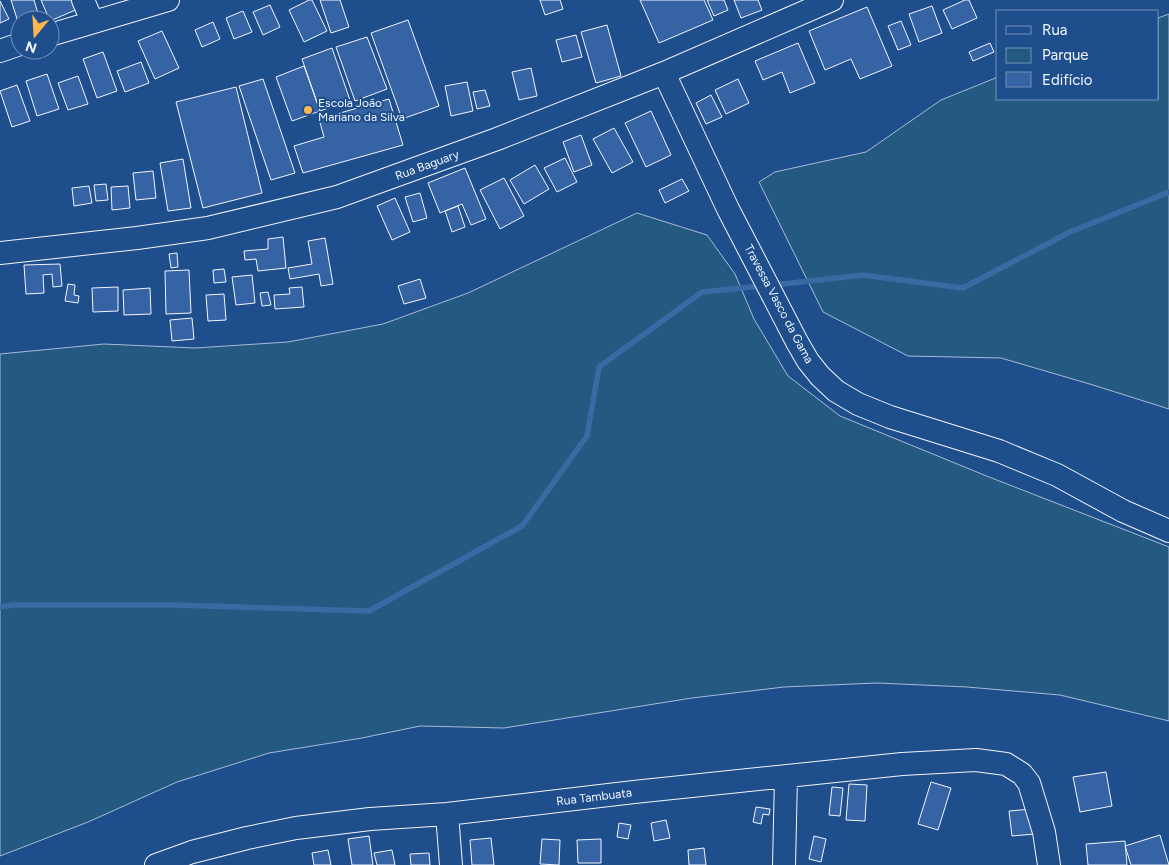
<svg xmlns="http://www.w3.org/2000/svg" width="1169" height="865" viewBox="0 0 1169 865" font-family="Figtree,sans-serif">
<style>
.green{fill:#245a82;stroke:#a8bbd7}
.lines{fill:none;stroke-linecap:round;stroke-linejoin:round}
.stream{stroke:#3b69a3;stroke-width:5.5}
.building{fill:#3563a3;stroke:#f2f6ff}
.minor-casing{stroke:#f2f6ff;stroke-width:24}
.minor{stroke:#1f4e8c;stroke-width:22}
.poi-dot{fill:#ffb74d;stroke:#1f4e8c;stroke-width:2}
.labels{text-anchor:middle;stroke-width:4;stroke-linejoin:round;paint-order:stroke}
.poi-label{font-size:12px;fill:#f2f6ff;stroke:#1f4e8c;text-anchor:start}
.street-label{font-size:12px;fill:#f2f6ff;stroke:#1f4e8c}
</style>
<rect width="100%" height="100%" fill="#1f4e8c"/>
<path class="green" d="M1169 14V409L1093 385 1001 358 908 356 823 312 759 182 775 172 866 152 941 100 998 77V99H1158V18Z
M637 213 707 235 735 274 754 319 788 376 840 416 989 477 1169 547V721L1060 695 967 687 877 683 784 687 692 698 504 728 420 726 362 738 269 753 177 782 88 822 0 856V354L104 344 195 348 288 342 383 324 468 293Z"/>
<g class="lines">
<path class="stream" d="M774 285 863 275 963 288 1070 232 1169 192
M0 607 13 605H172L369 611 522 526 587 436 599 367 702 292 762 286"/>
</g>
<path class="building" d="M11 0H34L40 20H20V28Z
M41 0H77L80 8 50 21Z
M309 0H312L327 31 304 42 289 10Z
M320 0H340L349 27 331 33Z
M540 0H560L563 9 545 15Z
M640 0H704L713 20 659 43Z
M707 0H724L728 10 714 16Z
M734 0H758L762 10 741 18Z
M965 0H969L977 18 952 29 943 10Z
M0 1 9 19 0 23Z
M270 5 280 27 263 35 253 12Z
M932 6 942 33 919 42 909 14Z
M867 7 892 66 860 79 851 59 825 70 809 31Z
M243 11 252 32 234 39 226 18Z
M408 20 439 106 402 119 371 33Z
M901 21 911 45 898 50 888 26Z
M213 22 220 39 202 47 195 30Z
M607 25 621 76 596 83 581 32Z
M162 31 179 68 155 79 138 41Z
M576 35 582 57 562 62 556 40Z
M367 37 387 89 355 101 336 47Z
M798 43 815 83 790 93 782 72 763 80 755 61Z
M990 43 994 52 973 61 969 52Z
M332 48 350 100 320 111 302 59Z
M103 52 117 91 97 98 83 59Z
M141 62 149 83 125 92 117 71Z
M304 66 320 111 292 121 276 77Z
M531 68 537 96 519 100 512 72Z
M47 74 59 109 37 116 26 81Z
M78 76 88 104 68 110 58 83Z
M263 79 295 173 271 180 239 86Z
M738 79 749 103 726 114 715 90Z
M467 82 473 111 451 116 445 86Z
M17 85 30 121 12 127 0 91Z
M236 87 262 193 203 208 176 102Z
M485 90 490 106 477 109 473 92Z
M711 95 722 117 706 124 696 103Z
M389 99 403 145 303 173 294 146 324 137 319 119Z
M651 111 671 155 646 167 625 123Z
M614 128 633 162 612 173 593 139Z
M581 135 592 165 574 172 563 142Z
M565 158 577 182 557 192 544 168Z
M183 159 191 208 168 211 160 163Z
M535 165 549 189 524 204 510 180Z
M465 168 486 219 471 225 462 204 440 213 428 183Z
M153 171 156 198 136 200 133 173Z
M504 178 524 216 500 229 480 190Z
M682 179 689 191 665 203 659 190Z
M106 184 108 200 96 201 94 185Z
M89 186 92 203 74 206 72 188Z
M128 186 130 208 112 210 111 187Z
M420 193 427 218 413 222 405 197Z
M395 198 410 232 392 240 377 206Z
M458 206 465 227 452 232 445 211Z
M283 237 286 268 258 271 256 259 245 260 244 251 268 249V239Z
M325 238 333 284 321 286 319 274 290 279 288 268 312 264 308 241Z
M177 253 178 267 171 268 169 254Z
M60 264 62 286 53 287 52 274 43 275 44 293 26 294 24 265Z
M224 269 226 282 214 283 213 270Z
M189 270 191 313 166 314 165 271Z
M252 275 255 303 236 305 232 277Z
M420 279 426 298 404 304 398 286Z
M68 284 75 285 74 295 79 296 78 303 65 301Z
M118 287V311L93 312 92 288Z
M302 287 304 307 275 309 274 295 290 294 289 288Z
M150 288 151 314 124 315 123 290Z
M268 292 271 305 262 306 260 293Z
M224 294 226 320 208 321 206 295Z
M192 318 194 339 172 341 170 320Z
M1106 772 1112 806 1080 812 1073 777Z
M931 782 951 788 938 830 918 824Z
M849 784 867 785 865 821 846 820Z
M832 787 843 788 840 816 829 815Z
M756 807 770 809 769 815 763 814 761 824 753 822Z
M1032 809 1035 834 1012 836 1009 811Z
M666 820 670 838 654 841 651 823Z
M619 823 631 825 628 839 617 837Z
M1160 835 1169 865H1131L1125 846Z
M369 836 373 865H352L348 839Z
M814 836 826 839 821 862 809 859Z
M491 838 494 865H472L470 840Z
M542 839 560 840 559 865 540 864Z
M601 839V863H578L577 840Z
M1125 841 1127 865H1088L1086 844Z
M704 848 706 865H689L688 850Z
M328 850 331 865H314L312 853Z
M392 850 395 865H377L374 853Z
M429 853 430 865H411L410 854Z"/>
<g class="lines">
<g class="minor-casing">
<path id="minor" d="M83 0 92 21
M50 35 168 0
M0 51 20 44
M664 73 728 209 797 342 808 361 820 376 836 391 858 404 890 417 999 451 1057 475 1123 511 1169 531
M0 253 137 238 208 228 337 197 497 139 664 73 832 0
M447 814 451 865
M156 865 192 852 247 838 296 828 370 819 447 814 634 792 902 764 976 760 1006 764 1022 774 1029 783 1044 832 1049 865
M784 865 786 777"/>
</g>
<use href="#minor" class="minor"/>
</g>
<circle class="poi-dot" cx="308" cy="110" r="5"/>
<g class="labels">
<g class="poi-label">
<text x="318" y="107">Escola João<tspan x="318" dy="14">Mariano da Silva</tspan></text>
</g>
<g class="street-label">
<text transform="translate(427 165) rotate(-20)" y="4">Rua Baguary</text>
<text transform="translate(779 304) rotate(62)" y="4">Travessa Vasco da Gama</text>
<text transform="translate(594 797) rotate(-7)" y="4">Rua Tambuata</text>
</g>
</g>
<rect x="996" y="10" width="162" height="90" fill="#1f4e8c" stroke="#7391ba"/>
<rect x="1006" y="26" width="25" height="8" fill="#1f4e8c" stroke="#7391ba"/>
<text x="1042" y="35" font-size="15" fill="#f2f6ff">Rua</text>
<rect x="1006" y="48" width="25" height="15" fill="#245a82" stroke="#7391ba"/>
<text x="1042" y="60" font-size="15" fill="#f2f6ff">Parque</text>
<rect x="1006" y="72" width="25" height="15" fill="#3563a3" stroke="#7391ba"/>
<text x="1042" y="85" font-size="15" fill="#f2f6ff">Edifício</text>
<g transform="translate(35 35) rotate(198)"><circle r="24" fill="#1f4e8c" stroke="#7391ba"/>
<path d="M0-4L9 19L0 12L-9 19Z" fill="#ffb74d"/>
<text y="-8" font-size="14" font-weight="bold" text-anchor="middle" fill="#f2f6ff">N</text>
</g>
</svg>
